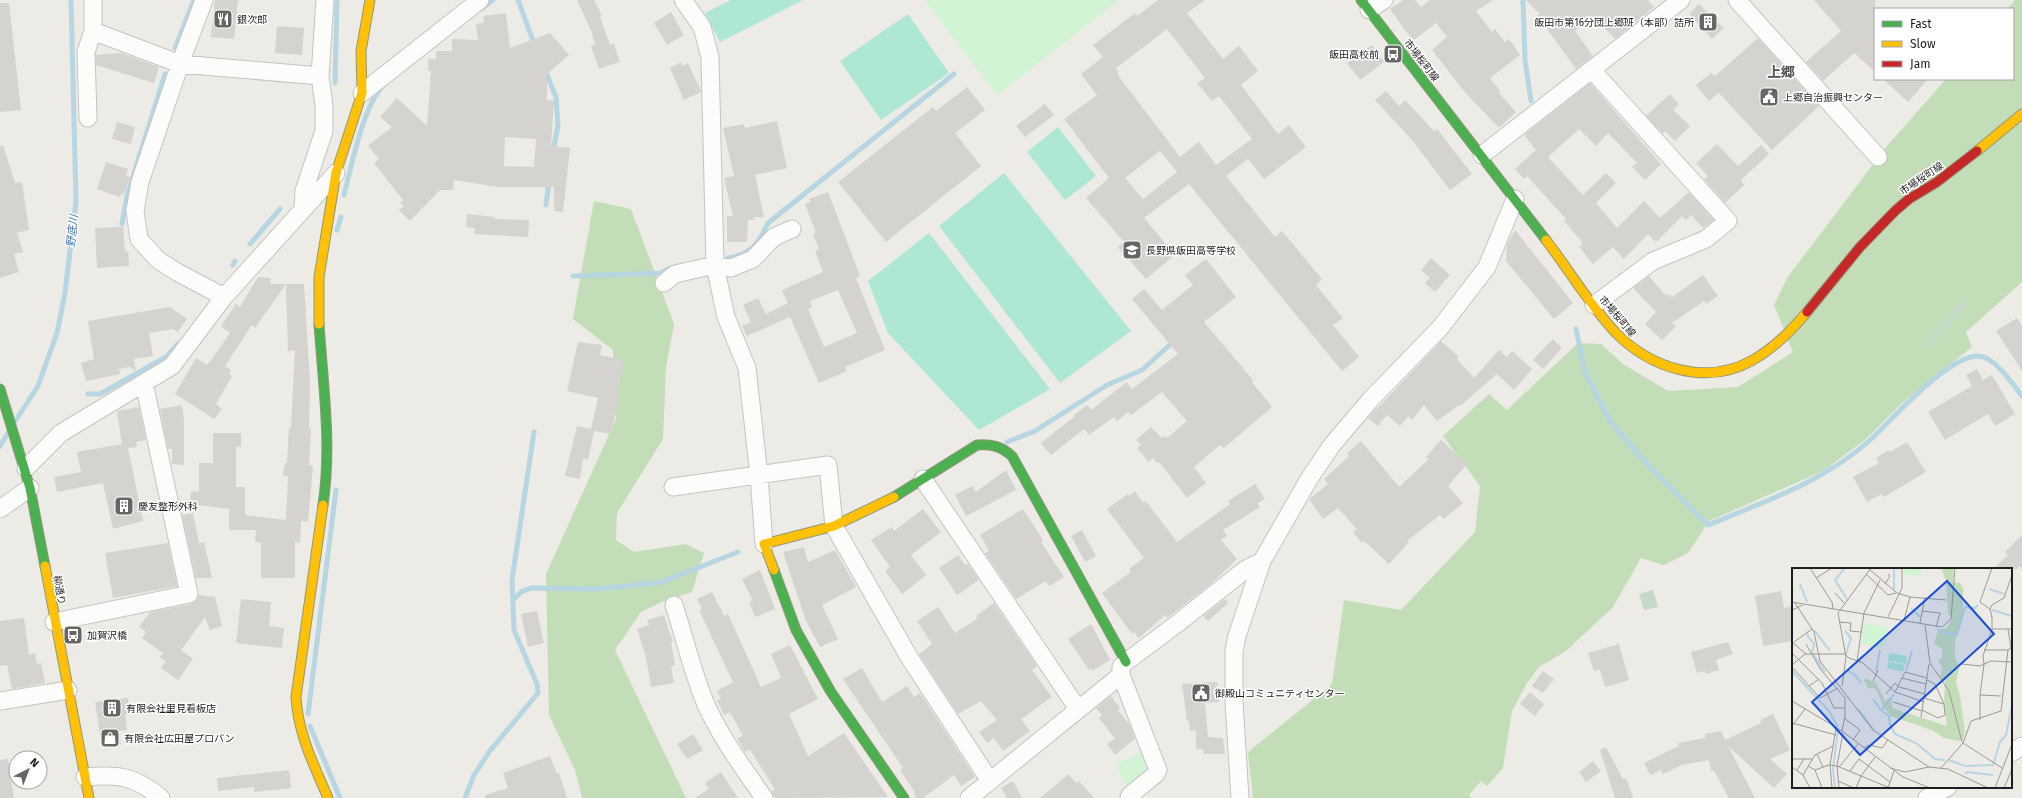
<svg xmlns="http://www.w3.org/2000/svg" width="2022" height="798" viewBox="0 0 2022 798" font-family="'Fira Sans','Noto Sans JP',sans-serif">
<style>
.forest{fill:#c3ddb9}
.cemetery{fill:#c4d9c6}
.park{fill:#d2f4d5}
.pitch{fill:#aee7d3}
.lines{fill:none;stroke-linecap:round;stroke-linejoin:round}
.stream{stroke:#b8d5e2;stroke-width:5}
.building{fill:#d4d3cf;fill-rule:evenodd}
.street-casing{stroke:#c5c4c2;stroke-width:19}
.fast-casing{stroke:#93977d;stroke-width:11}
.slow-casing{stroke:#93977d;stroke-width:11}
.jam-casing{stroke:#93977d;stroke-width:11}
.street{stroke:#fcfcfb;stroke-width:17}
.fast{stroke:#4caf50;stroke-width:9}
.slow{stroke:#ffc107;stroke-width:9}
.jam{stroke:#c62828;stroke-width:9}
.labels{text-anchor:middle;stroke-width:3;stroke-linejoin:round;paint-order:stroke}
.poi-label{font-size:10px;fill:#1e1e1e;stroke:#fff;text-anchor:start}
.street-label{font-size:10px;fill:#1e1e1e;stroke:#fff}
.water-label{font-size:11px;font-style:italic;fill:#4573b3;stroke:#fff}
.district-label{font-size:14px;font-weight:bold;fill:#515151;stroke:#fff}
.inset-river{fill:none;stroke:#b8d5e2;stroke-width:2}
.inset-road{fill:none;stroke:#9a9996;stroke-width:1}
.view{fill:#1d4ed8;fill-opacity:0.15;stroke:#1d4ed8;stroke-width:2}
.inset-edge{fill:none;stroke:#1e1e1e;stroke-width:2}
</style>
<rect width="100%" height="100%" fill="#ecebe6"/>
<path class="forest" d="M2015 0H2022V282L1966 332 1972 347 1902 403 1866 439 1823 471 1709 521 1688 553 1664 565 1641 558 1613 607 1566 651 1539 667 1527 683 1512 711 1503 768 1487 786 1481 781 1469 795 1471 798H1253L1248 752 1332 684 1344 600 1401 610 1475 532 1480 486 1443 436 1489 394 1507 410 1578 343 1601 344 1623 364 1668 391 1738 387 1793 352 1774 305 1787 278 1887 146 1946 79H2013V9H2007Z
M594 201 631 209 674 324 666 368 663 439 617 513 616 540 634 552 686 544 704 553 692 592 666 600 641 612 615 650 686 798H582L575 770 549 715 546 574 616 419 613 350 573 319Z"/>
<path class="cemetery" d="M1965 297 1970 302 1929 349 1924 344Z
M1653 590 1658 607 1644 610 1639 594Z"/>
<path class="park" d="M925 0H1119L997 95Z
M1144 750 1154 770 1126 785 1116 765Z"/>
<path class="pitch" d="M731 0H803L720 42 705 13Z
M908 14 949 73 881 120 840 61Z
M1058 127 1096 176 1065 200 1027 152Z
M1004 173 1131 331 1060 383 939 226Z
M929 233 1050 389 979 430 888 333 868 281Z"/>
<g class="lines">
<path class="stream" d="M518 0 535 46
M1523 0 1525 60 1531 101
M481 9 493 0
M175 48 194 0
M545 70 556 97 558 125 553 152
M335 83 337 0
M344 195C351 168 364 101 385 84
M546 205 549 181
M122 224 127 196 165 74
M337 230 341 217
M250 244 280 209
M728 258C751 255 759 243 768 223L954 74
M233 265 235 261
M573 276 661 273 670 268
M1576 329 1585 372 1610 421 1646 463 1708 525C1764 502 1823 482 1869 441 1892 420 1947 356 1978 356 1994 356 2013 384 2022 396
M88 394H100L166 357 178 344
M16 420 38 386 57 333 65 293 76 201 71 0
M1007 442 1035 431 1107 385 1142 370 1174 341
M0 446 8 433
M513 600 521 592 531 588 598 589 662 582 738 552
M308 714 336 490
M310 726 340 798
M465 798 474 775 489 752 538 693 537 684 514 630 512 580 534 432"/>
</g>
<path class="building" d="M215 0H238L234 39 211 37Z
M577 0H594L602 16 600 17 610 45 614 44 620 62 599 69 591 46 595 44 592 35H593Z
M1158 0H1205L1187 13 1223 59 1239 46 1258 71 1241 85 1278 134 1289 125 1306 147 1264 179 1248 159 1226 176 1275 237 1282 231 1322 279 1316 285 1343 318 1333 325 1359 357 1342 371 1189 184 1144 218 1175 255 1146 279 1118 247 1124 242 1086 198 1109 178 1064 119 1097 95 1081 74 1103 57 1093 45 1135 13 1137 16ZM1167 29 1205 78 1197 83 1212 101 1219 96 1252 139 1216 165 1199 142 1180 157 1117 74 1119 72 1116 68ZM1160 151 1177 172 1143 199 1125 178Z
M1403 0H1415L1421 7 1430 0H1493L1476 11 1492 32 1495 29 1505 42 1509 39 1520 55 1490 78 1501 92 1499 93 1516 112 1499 128 1463 90 1432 50 1447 37 1436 23 1414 40 1404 29 1390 9Z
M1526 0H1648L1654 7 1615 39 1593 16 1575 31 1593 56 1576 69 1537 15 1540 14Z
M1814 0H1875V72L1854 53 1823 81 1806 62 1841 31Z
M0 3H9L21 110 0 112Z
M1699 4 1724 28 1712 39 1689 14Z
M671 12 684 35 667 45 654 23Z
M506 13 510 48 550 33 569 55 547 74V100L554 101 551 146 570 148 563 212 554 211V187H498L454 180 453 190H440L410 221 399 210 404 206 400 203 403 200 374 163 379 159 368 146 392 127 380 117 397 98 427 126 431 71H428V59H436V51H452V39L478 40 476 24 484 23 483 16ZM505 137 536 139 534 167 504 166Z
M277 26 304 28 302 55 275 53Z
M1758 38 1819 106 1772 150 1719 93 1709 101 1696 85 1711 73 1715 76Z
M1372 45 1384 62 1360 80 1347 63Z
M121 53 159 67 154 83 96 65V55Z
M681 62 682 66 688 63 701 91V92L684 100 670 68Z
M1883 79H1928L1908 102Z
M1590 83 1661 164 1645 180 1632 167 1637 163 1608 133 1596 146 1579 129 1548 157 1583 195 1606 173 1616 183 1596 203 1617 228 1644 201 1660 218 1689 192 1714 220 1703 228 1691 215 1686 220 1682 216 1656 242 1648 234 1624 259 1613 247 1593 264 1579 247 1583 243 1564 221 1566 219 1527 176 1524 179 1515 169 1536 150 1524 135Z
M967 87 985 110 955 133 981 166 886 242 838 182 933 107 936 111Z
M1386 91 1399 106 1405 100 1434 131 1437 129 1472 174 1450 190 1412 140 1375 100Z
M1670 94 1679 104 1673 110 1690 126 1675 141 1665 131 1663 134 1646 116Z
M1045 104 1054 115 1025 137 1016 126Z
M777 121 787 168 755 175 764 217H754V220H748L747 242H727V216H733L724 178 734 176 723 128 744 124 745 128Z
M117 122 135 127 131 144 112 139Z
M1717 144 1738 166 1761 145 1769 154 1741 180 1744 185 1725 203 1704 179 1708 176 1696 163Z
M3 145 15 183 22 182 29 230 17 233 23 252 14 254 19 272 0 278V146Z
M106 162 128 169 126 176 130 177 124 194H121L120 197 97 189Z
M828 192 860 276 856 278 885 350 845 367 847 371 819 383 790 317 747 336 742 326 751 322 743 305 758 298 766 314 788 303 782 290 823 272 815 251 819 249 813 234 816 233 805 204 811 202 809 199ZM838 290 857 333 824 347 808 309 812 307 810 301Z
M467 214 495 217V219L529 220 528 237 474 234 475 228 466 227Z
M123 227 125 252 128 251 129 266 97 268 95 228Z
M1515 230 1573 303 1554 319 1506 261 1507 244Z
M1431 258 1450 275 1435 292 1425 283 1430 278 1421 270Z
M1206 259 1236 297 1204 322 1253 380 1252 382 1272 407 1224 448 1220 445 1194 467 1206 483 1187 498 1159 462 1157 463 1153 458 1149 462 1137 448 1141 445 1136 440 1151 427 1162 438 1165 436 1167 438 1187 421 1162 392 1131 415 1128 412 1117 421 1114 417 1089 435 1084 429 1051 455 1041 443 1075 416 1074 415 1087 405 1091 410 1127 382 1132 389 1178 354 1132 299 1144 289 1162 310 1193 285 1185 275Z
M1703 275 1718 296 1706 304 1704 301 1672 323 1676 326 1662 340 1645 324 1656 312 1633 288 1649 276 1666 296 1668 294 1672 297Z
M258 277 271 278 270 284H286L255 328 252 325 225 366 231 370 229 374 232 376 216 404 222 409 214 419 175 394 196 358 207 365 212 359 230 333 221 326 236 304 240 307Z
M286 284H304L310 382 309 428H311L309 465 313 466 308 521H301L300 543 295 542V578H261V543L255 542 256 530H229V509L190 504 191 491 199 492V463H213V433H241V447H236V487H245V515L286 520 288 476 283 475 285 463H287L289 427H291L295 350 288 351Z
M170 307 187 319 178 332 173 329 149 333 153 356 134 359 136 371 130 367 119 369 120 374 86 381 81 363 94 359 88 321Z
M2017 318 2022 326V371L1996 331Z
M1553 339 1562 348 1543 369 1533 360Z
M1441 341 1459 357 1457 359 1474 378 1499 350 1507 357 1512 351 1532 369 1514 390 1497 374 1460 406 1459 405 1437 421 1424 405 1412 420 1408 416 1400 426 1387 415 1378 426 1368 418Z
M578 342 602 345 600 355 624 360 617 393 620 394 611 434 594 431 588 460 583 458 580 479 565 476 577 426 591 429 598 398 567 391Z
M1977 369 1983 380 1992 375 2015 414 1995 426 1988 414 1945 440 1928 412 1972 386 1966 375Z
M182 405 184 418V465L172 464V449H168L160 409Z
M139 407 146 440 136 442 137 447 128 448 143 521 113 529 103 483 57 492 54 477 81 472 77 452 122 444 117 411Z
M1441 440 1467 464 1448 486 1463 503 1444 519 1440 515 1407 541 1409 542 1389 564 1364 541 1362 543 1353 533 1357 529 1338 508 1323 519 1309 499 1328 484 1324 479 1349 456 1347 453 1361 441 1399 487 1429 459 1426 457Z
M1907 442 1926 472 1884 497 1882 494 1867 502 1853 477 1879 463 1876 458 1889 450 1890 452Z
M1006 470 1016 490 966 516 955 495 972 486 976 492Z
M1255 484 1265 499 1258 503 1260 507 1223 530 1227 536 1221 540 1237 559 1211 584 1167 618 1165 615 1139 638 1134 632 1132 634 1102 593 1131 572 1129 569 1144 558 1107 509 1128 494 1129 496 1135 491 1143 503 1146 501 1177 542 1230 504 1228 501Z
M923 509 941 532 911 555 926 575 902 594 885 571 890 567 871 540 892 527 894 531Z
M1023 509 1043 540 1041 542 1064 577 1049 586 1046 581 1016 599 985 553 989 551 980 535Z
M193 513 199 543 204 542 212 578H196L182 515Z
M1082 530 1096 556 1085 562 1071 536Z
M2022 535V569L2019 566 2017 569H1993L2008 555 2005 552Z
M168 543 177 586 113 598 105 553Z
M804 547 808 562 835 550 856 587 822 605 838 639 820 647 806 621 783 552Z
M958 555 965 565 968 564 979 580 957 595 939 568Z
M760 570 775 609 755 617 749 602 753 601 742 579Z
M1781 591 1784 608 1793 606V641L1763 646 1755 596Z
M712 592 724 616 728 614 761 687 781 678 771 654 790 645 818 699 789 714 808 756 844 733 888 797 774 798 772 791 775 789 750 750 745 752 737 738 743 736 730 712 724 715 717 700 721 699 717 691 733 682 699 610 702 609 697 599Z
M199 595 215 597 222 626 210 630 205 617 181 650 193 659 178 680 161 668 166 661 160 657 163 653 142 638 146 632 139 627 150 612 191 604 196 601Z
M241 599 271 602 269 626 284 628 282 648 236 643Z
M1225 599 1228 603 1208 621 1203 616Z
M994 603 1037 666 1032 670 1052 697 1021 719 1030 731 1003 751 994 738 987 743 979 732 997 720 981 701 958 714 919 654 932 644 917 621 938 607 955 633 977 619 976 616Z
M537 611 544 643 528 647 521 614Z
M664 615 673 642H671L675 665 671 666 674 683 651 687 646 657 637 629 649 625 647 620Z
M24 618 29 655 35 653 37 664 41 663 45 683 12 689 7 665 0 666V621Z
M1091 624 1110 660 1092 671 1091 668 1089 670 1068 639Z
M1728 642 1733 654 1716 660 1719 670 1706 674 1705 671 1697 673 1691 652Z
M1619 644 1629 680 1605 687 1600 670 1594 671 1588 653Z
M862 668 882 702 907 686 914 697 920 693 975 777 961 786 954 775 923 798H916L914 791 900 770 903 768 843 679Z
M1543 671 1554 679 1543 693 1532 686Z
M1217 682 1219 702 1205 703 1208 737 1223 738 1225 754H1203L1204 749H1196V730L1190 731 1189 721H1187L1182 684Z
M1530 692 1544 704 1535 716 1520 704Z
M1111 696 1120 708 1118 710 1130 725 1135 739 1115 755 1107 744 1115 739 1099 718 1102 715 1096 708Z
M128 698 130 713 125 714 127 730 119 731 121 744 102 747 95 702Z
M1773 714 1790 750 1770 759 1787 774 1774 788 1728 746 1755 798H1729L1714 771H1711L1709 760 1682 765 1663 774 1661 770 1650 775 1644 763 1679 746 1678 743 1705 738V734L1721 731 1725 740 1761 723 1760 720Z
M693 734 703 750 687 759 677 744Z
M1606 747 1623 779 1626 778 1633 798H1615L1600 750Z
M550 756 557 774 559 773 567 798H485V795L508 788 503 773Z
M8 759 14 798H0V760Z
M1593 761 1601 771 1586 782 1579 772Z
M289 770 291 788 254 792V787L218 791 217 778Z
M721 772 738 798H695L709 789 705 783Z
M1069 774 1076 783 1079 781 1094 798H1040Z
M1013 781 1022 798H1007L1001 788Z"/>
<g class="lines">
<g class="street-casing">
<path id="street" d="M93 0V31L180 64 320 76
M204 0 180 64 140 182 135 211 139 239 158 260 177 272 224 297
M683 0 702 27 710 57 715 265 726 317 747 368 759 476 764 544
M1737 0 1878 157
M1369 10 1384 0
M1592 70 1728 221 1706 239 1653 261 1594 305
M362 93 480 0
M88 118 86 52 93 31
M1482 155 1681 0
M303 208 304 191 324 131V106L320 76 325 0
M664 283 675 274 715 265 731 268 753 259 774 237 792 229
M26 468 61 433 172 366 224 297 336 173
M923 479 1078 709
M673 487 828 465 834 526 909 657 990 781
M0 509 30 488
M674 605C685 639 693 675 707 707 722 739 744 769 764 798
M54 622 189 594 144 383
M1121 675 1158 770 1156 774 1130 795 1129 798
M0 701 68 690
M2011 753 2022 746
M85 777C118 774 135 776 161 798
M969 798 1121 675V667L1126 662 1178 623 1246 569 1262 561
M1240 798 1234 702V651L1237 636 1262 561 1309 479 1332 445 1371 399 1440 328 1487 267 1515 199
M1927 798 1948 787"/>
</g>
<g class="fast-casing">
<path id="fast" d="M1361 0 1546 240
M319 324C323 384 332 445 323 505
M0 389 30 488 45 566
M894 497 977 445C991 444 1001 446 1012 456L1126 662
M774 570 796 630 831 692 904 798"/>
</g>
<g class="slow-casing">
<path id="slow" d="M1977 151 2022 114
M1546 240C1569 270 1589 304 1615 332 1650 368 1706 387 1753 360 1774 348 1792 330 1807 312
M319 324V277L336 173 362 93 361 51 370 0
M323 505 296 697C298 734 314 765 328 798
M45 566 89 798
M774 570 764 544 834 526 894 497"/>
</g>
<g class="jam-casing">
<path id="jam" d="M1807 312 1860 247 1896 210 1909 199 1937 182 1977 151"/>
</g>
<use href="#street" class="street"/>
<use href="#fast" class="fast"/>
<use href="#slow" class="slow"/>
<use href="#jam" class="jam"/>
</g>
<defs>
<g id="restaurant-square" transform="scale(1)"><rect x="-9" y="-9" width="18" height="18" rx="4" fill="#666664" stroke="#fff"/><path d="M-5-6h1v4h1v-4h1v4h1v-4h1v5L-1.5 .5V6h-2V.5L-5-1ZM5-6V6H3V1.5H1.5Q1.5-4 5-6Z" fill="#fff"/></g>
<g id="building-square" transform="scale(1)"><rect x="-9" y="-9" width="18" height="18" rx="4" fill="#666664" stroke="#fff"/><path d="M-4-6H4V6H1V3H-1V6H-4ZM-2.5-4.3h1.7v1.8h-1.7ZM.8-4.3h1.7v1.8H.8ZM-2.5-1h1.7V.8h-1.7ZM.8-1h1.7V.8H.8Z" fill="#fff"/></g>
<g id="bus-square" transform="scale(1)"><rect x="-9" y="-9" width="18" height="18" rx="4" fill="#666664" stroke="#fff"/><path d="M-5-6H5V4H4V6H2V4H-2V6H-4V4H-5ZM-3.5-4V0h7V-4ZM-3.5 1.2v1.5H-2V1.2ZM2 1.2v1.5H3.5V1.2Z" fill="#fff"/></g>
<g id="civic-square" transform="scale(1)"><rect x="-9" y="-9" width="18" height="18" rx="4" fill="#666664" stroke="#fff"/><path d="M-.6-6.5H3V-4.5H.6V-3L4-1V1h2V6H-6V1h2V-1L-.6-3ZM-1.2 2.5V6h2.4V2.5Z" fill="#fff"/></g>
<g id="school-square" transform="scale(1)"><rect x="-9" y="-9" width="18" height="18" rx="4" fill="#666664" stroke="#fff"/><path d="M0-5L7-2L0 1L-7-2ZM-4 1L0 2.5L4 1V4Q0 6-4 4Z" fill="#fff"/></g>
<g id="shop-square" transform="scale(1)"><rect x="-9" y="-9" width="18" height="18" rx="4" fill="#666664" stroke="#fff"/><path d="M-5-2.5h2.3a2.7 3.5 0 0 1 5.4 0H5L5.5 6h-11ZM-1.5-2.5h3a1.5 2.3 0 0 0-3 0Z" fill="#fff"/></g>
</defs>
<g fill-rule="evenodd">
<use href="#restaurant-square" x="223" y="19"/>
<use href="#building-square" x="1708" y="22"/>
<use href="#bus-square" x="1393" y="54"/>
<use href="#civic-square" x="1769" y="97"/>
<use href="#school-square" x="1132" y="250"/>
<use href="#building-square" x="124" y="506"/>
<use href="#bus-square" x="73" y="635"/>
<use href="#civic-square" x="1201" y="693"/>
<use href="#building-square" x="112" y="708"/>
<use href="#shop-square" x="110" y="738"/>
</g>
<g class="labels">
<g class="poi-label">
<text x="237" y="23">銀次郎</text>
<text x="1694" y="26" text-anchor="end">飯田市第16分団上郷班（本部）詰所</text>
<text x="1379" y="58" text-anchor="end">飯田高校前</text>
<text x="1783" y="101">上郷自治振興センター</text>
<text x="1146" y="254">長野県飯田高等学校</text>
<text x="138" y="510">慶友整形外科</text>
<text x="87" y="639">加賀沢橋</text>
<text x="1215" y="697">御殿山コミュニティセンター</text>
<text x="126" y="712">有限会社里見看板店</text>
<text x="124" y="742">有限会社広田屋プロパン</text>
</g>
<g class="street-label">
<text transform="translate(1422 60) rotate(52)" y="4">市場桜町線</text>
<text transform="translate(1921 178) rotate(-34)" y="4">市場桜町線</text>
<text transform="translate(1618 316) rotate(49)" y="4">市場桜町線</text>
<text transform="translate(60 590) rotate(80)" y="4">柳通り</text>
</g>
<g class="water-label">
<text transform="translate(72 231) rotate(-84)" y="4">野底川</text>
</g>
<g class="district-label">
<text x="1781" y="77">上郷</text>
</g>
</g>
<g transform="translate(1792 568)">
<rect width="220" height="220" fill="#ecebe6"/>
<path d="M149 0H162L161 14 168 15 171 20V51L163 73V88L167 100 164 115 168 128 173 164 171 171 167 173 152 170 142 163 99 148 91 139 86 125 82 120 77 121 72 112 74 110 84 115 93 133 100 128V140L155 158 152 132 153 113 148 109 150 99 146 93 150 90V81L142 76 146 62 155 60 160 50 156 45 154 12Z" fill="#c3ddb9"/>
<path d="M129 0V8L113 6 111 1ZM72 55 96 59 92 80 69 76Z" fill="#d2f4d5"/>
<path d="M97 85 115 88 114 96 96 93ZM96 94 113 97 111 104 95 100Z" fill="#aee7d3"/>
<path class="inset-river" d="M53 0 43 12 55 31M8 16 15 34M197 21 212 26M102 22V0M119 40 128 49M200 42 220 48M145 61 152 65 165 66 173 39 183 40 186 37M22 62 38 83M53 63 59 70 54 86M16 65 15 67 22 76 20 85M22 87 33 104M54 102 63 107 69 115M0 103 37 143 46 159M84 103 88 82M114 103 120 83M81 131 89 142 97 148 98 157 103 166 124 175 143 191 153 192M66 141 82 162M90 142 102 126M157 192 173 198 201 197 208 174 214 167 220 137M173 206 175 204 201 207M43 220 41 201 46 162"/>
<path class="inset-road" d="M18 0 40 34 41 41M200 0 188 34 198 41 200 50V61L191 88 192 96 188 127 209 128M77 1 105 25 118 29 154 32M74 6 96 27 104 25M24 10 40 0M93 16 98 8 96 6M43 25 52 35M0 34 150 59 159 51 163 0M3 35 22 64 28 93 81 162 137 199M198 41 200 37 212 30 220 7M0 42 11 37M130 43 148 45 144 59M96 49 110 20V0M112 52 118 29M47 54 59 55 58 63 69 64M128 55 133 29M133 57 138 95 157 123 170 174M200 61H220M0 74 14 86M2 74 20 61M14 76 29 102 53 130M192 82H216M0 85 30 115 42 140H53M65 93 72 45 88 12M170 96 188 98 199 93 220 94M0 97 13 86H53L57 90 71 95 103 124M0 99 28 130 46 120M110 110 134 116M135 112 143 116 152 136M81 113 86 102M17 118 27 111M50 118 54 89 46 45 79 0M94 126 103 115 107 119 133 126M0 133 50 163 111 209 138 220M101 134 130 143M132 134 103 124 113 104 135 110M130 142 146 150 153 147 152 136 132 130M129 149 137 96M53 151 68 162 61 172M188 152V127M0 155 44 167M0 158 13 141M50 163 53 148V130M171 175 210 200M72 180 77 177 90 180 96 172M25 186 31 199M0 191H20M16 198 23 202 30 220M0 199 11 207 18 220M47 199 66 176M98 200 113 204 137 199 156 201 196 220M149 200 171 175 179 153 209 143 216 82 219 80 216 61M5 202 12 191M23 202 37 197 45 198 98 220M58 203 67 191 98 214M11 207 23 187 41 178M46 213 62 220M40 220 38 197 44 160M47 220 45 198 51 165M64 220 69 208 83 189M96 220 102 203M203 220 220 176M212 220 220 201"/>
<path class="view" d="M155 13 202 66 68 187 20 134Z"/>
<rect width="220" height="220" class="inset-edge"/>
</g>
<rect x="1874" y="8" width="140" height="72" fill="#ffffff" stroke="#a5a5a5"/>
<rect x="1882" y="21" width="20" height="6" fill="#4caf50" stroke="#a5a5a5"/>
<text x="1910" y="28" font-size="12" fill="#1e1e1e">Fast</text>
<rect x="1882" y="41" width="20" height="6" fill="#ffc107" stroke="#a5a5a5"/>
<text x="1910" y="48" font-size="12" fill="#1e1e1e">Slow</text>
<rect x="1882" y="61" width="20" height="6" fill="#c62828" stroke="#a5a5a5"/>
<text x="1910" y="68" font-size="12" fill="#1e1e1e">Jam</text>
<g transform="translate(28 770) rotate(42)"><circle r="19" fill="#ffffff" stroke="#a5a5a5"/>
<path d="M0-3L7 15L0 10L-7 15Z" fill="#666664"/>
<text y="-6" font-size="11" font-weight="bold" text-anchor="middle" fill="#1e1e1e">N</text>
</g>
</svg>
